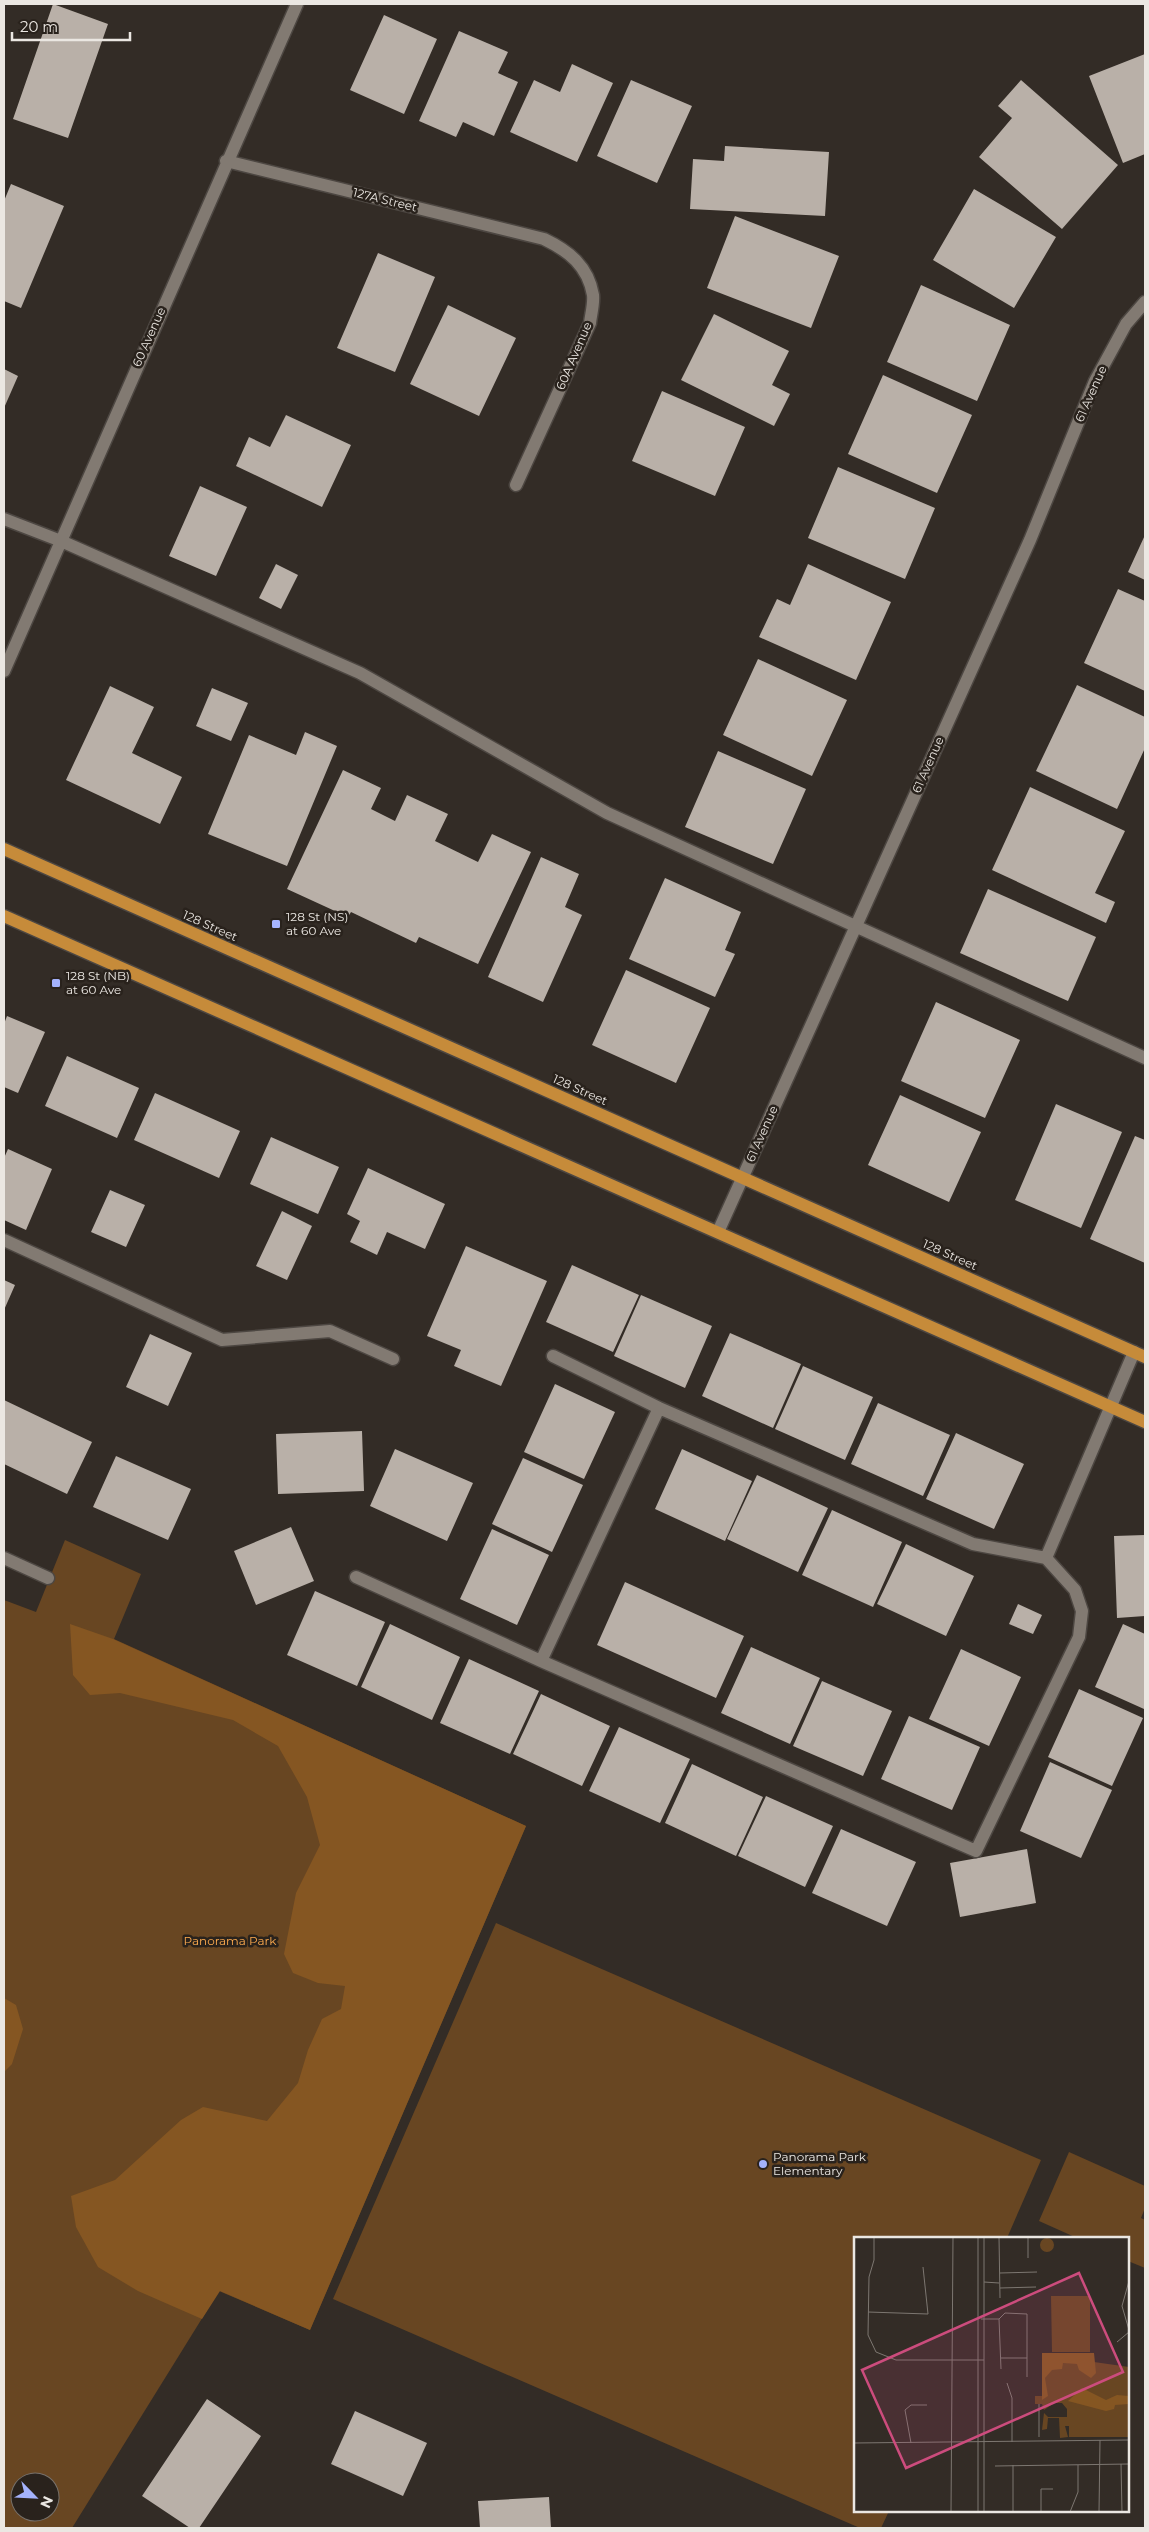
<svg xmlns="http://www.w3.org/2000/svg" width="1149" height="2532" viewBox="0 0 1149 2532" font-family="Montserrat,sans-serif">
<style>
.green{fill:#684622;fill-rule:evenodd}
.forest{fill:#855622}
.building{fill:#b9b0a8}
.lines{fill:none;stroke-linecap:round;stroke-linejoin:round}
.minor-casing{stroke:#4d4742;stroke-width:15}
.major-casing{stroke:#4d4742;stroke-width:15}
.minor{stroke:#827a72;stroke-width:12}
.major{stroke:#c68b3a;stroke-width:12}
.poi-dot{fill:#a4b2fc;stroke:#29221c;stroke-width:2}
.labels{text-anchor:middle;stroke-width:5;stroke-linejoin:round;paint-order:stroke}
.street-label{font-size:12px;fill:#ebe7e2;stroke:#29221c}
.poi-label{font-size:12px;fill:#ebe7e2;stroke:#29221c;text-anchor:start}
.park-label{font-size:12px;fill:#feab4f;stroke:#29221c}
.inset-road{fill:none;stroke:#7d7771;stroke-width:1}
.view{fill:#cc4c7d;fill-opacity:0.15;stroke:#cc4c7d;stroke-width:2.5}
.inset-edge{fill:none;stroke:#ebe7e2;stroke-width:2.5}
</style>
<rect width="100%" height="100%" fill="#332c26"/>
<path class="green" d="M65 1540 141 1574 114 1639 526 1826 310 2330 219 2291 72 2528H4V1600L36 1612ZM20 2482H50V2512H20Z
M496 1923 1041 2160 1007 2238H855V2511H889L881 2528H860L333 2299Z
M1069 2152 1145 2186V2208L1141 2218 1145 2220V2268L1128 2261V2238H1077L1039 2221Z"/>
<path class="forest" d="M70 1624 113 1639 526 1826 310 2330 220 2291 202 2319 138 2291 98 2267 76 2227 71 2196 115 2180 181 2120 203 2107 267 2121 298 2083 308 2050 322 2019 341 2009 345 1986 318 1983 293 1973 284 1954 296 1893 320 1845 307 1797 278 1746 233 1720 120 1693 90 1695 73 1675Z
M4 1998 16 2005 23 2029 12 2064 4 2072Z"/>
<path class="building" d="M53 4 108 24 68 138 13 119Z
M384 15 437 39 404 114 350 90Z
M459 31 508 52 498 73 518 82 494 136 463 122 456 137 419 121Z
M1145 54V154L1123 163 1089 76Z
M572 64 613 83 577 162 510 132 534 80 560 92Z
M631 80 692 106 657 183 597 156Z
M1021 80 1118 165 1062 229 979 157 1012 118 998 106Z
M725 146 829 152 825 216 690 209 693 159 724 161Z
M11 184 64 206 21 308 4 301V201Z
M974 189 1056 237 1014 308 933 260Z
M735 216 839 256 811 328 707 288Z
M378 253 435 277 395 372 337 348Z
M921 285 1010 325 977 401 887 362Z
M448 305 516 338 479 416 410 384Z
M714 314 789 351 772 385 790 394 774 426 681 380Z
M4 369 18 376 4 408Z
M883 375 972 415 937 493 848 454Z
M662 391 745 427 715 496 632 461Z
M286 415 351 445 322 507 236 466 249 437 270 447Z
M838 467 935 508 905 579 808 538Z
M200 486 247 507 216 576 169 556Z
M1145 535V580L1128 572Z
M276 564 298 575 281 609 259 598Z
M808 564 891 602 856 680 759 637 777 599 790 605Z
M1118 589 1145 601V691L1084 663Z
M758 659 847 700 812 776 723 735Z
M1077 685 1145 717V748L1117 809 1036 771Z
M110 686 154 707 132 753 182 777 160 824 66 780Z
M212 688 248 703 231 741 196 726Z
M305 732 337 746 287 866 208 834 249 735 296 755Z
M718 751 806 789 773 864 685 827Z
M343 770 381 788 371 809 395 821 407 795 448 814 435 841 478 862 492 834 531 852 478 964 419 937 416 943 351 912 348 917 287 889Z
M1030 787 1125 831 1095 893 1115 902 1106 923 992 870Z
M541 857 579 874 565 907 582 915 543 1002 488 977Z
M665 878 741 912 725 950 735 954 715 997 629 959Z
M988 889 1096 937 1068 1001 960 953Z
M626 970 710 1008 676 1083 592 1045Z
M936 1002 1020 1040 985 1118 901 1081Z
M7 1016 45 1032 18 1093 4 1087V1024Z
M67 1056 139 1088 117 1138 45 1106Z
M155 1093 240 1131 219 1178 134 1140Z
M900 1095 981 1132 949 1202 868 1165Z
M1056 1104 1122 1132 1081 1228 1015 1200Z
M1135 1136 1145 1140V1263L1090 1239Z
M271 1137 339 1167 318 1214 250 1184Z
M8 1149 52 1169 26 1230 4 1220V1158Z
M368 1168 445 1204 425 1249 387 1232 377 1255 350 1242 360 1221 347 1214Z
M110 1190 145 1205 126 1247 91 1232Z
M282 1211 312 1226 287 1280 256 1266Z
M466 1246 547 1281 501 1386 454 1366 461 1350 427 1336Z
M572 1265 639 1295 613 1352 546 1322Z
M4 1280 15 1285 4 1310Z
M641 1295 712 1326 685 1388 614 1356Z
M730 1333 801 1364 773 1428 702 1396Z
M150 1334 192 1353 168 1406 126 1387Z
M803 1366 873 1397 845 1460 775 1429Z
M555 1384 615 1412 584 1479 524 1452Z
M4 1400 92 1442 67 1494 4 1464Z
M878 1403 950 1435 923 1496 851 1464Z
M362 1431 364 1491 278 1494 276 1434Z
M956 1433 1024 1464 994 1529 926 1499Z
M395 1449 473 1483 447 1541 370 1506Z
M682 1449 752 1481 725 1541 655 1509Z
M116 1456 191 1489 168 1540 93 1507Z
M523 1458 583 1485 552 1552 492 1524Z
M757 1475 828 1508 798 1572 727 1539Z
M832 1510 902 1542 873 1607 802 1575Z
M291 1527 314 1581 256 1605 234 1551Z
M492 1529 549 1555 517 1625 460 1599Z
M1145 1535V1616L1117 1618 1114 1536Z
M906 1544 974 1576 946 1636 877 1604Z
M625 1582 744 1636 716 1698 597 1645Z
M315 1591 385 1622 357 1686 287 1655Z
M1018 1604 1042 1615 1033 1634 1009 1624Z
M390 1624 460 1657 432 1720 361 1687Z
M1123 1624 1145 1634 1144 1709 1095 1687Z
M751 1647 820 1678 790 1744 721 1713Z
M961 1649 1021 1677 989 1746 929 1719Z
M469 1659 539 1691 510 1754 440 1723Z
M822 1681 892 1711 863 1776 793 1746Z
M1079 1689 1143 1718 1112 1786 1048 1757Z
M541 1694 610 1726 582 1786 513 1754Z
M909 1716 980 1747 952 1810 881 1779Z
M619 1727 690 1759 660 1823 589 1791Z
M1050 1762 1112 1790 1081 1858 1020 1831Z
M692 1764 763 1797 736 1856 665 1823Z
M766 1796 833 1826 805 1887 738 1856Z
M841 1829 916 1862 887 1926 812 1893Z
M1027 1849 1036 1903 960 1917 950 1863Z
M207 2399 261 2436 199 2528H190L142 2496Z
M355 2411 427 2443 403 2496 331 2464Z
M549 2497 551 2528H480L478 2501Z"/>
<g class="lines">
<g class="minor-casing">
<path id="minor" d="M226 161 544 239C569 251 588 266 593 295 594 304 591 314 590 323L516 485
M4 519 61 541 360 673 607 813 1145 1058
M4 671 297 4
M718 1232 1030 540 1095 381 1126 324 1145 302
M4 1240 222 1340 330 1331 393 1359
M4 1558 48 1578
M1046 1558 1134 1352
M356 1577 541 1661 976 1851 1079 1637 1082 1611 1075 1590 1046 1558 973 1544 659 1408 553 1356
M541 1661 659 1408"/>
</g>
<g class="major-casing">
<path id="major" d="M4 849 1145 1357
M4 916 1145 1422"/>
</g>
<use href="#minor" class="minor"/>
<use href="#major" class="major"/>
</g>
<g class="poi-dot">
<rect x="271" y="919" width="10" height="10" rx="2.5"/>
<rect x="51" y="978" width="10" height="10" rx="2.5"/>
<circle cx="763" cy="2164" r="5"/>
</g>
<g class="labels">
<g class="street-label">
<text transform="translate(385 200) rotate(14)" y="4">127A Street</text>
<text transform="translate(149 337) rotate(-66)" y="4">60 Avenue</text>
<text transform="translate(574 356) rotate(-67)" y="4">60A Avenue</text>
<text transform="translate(1091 394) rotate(-66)" y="4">61 Avenue</text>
<text transform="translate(928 765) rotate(-66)" y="4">61 Avenue</text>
<text transform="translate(210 926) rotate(24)" y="4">128 Street</text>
<text transform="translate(580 1090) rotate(24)" y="4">128 Street</text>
<text transform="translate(762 1134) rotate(-66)" y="4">61 Avenue</text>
<text transform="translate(950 1255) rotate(24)" y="4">128 Street</text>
</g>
<g class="poi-label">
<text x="286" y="921">128 St (NS)<tspan x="286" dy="14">at 60 Ave</tspan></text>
<text x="66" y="980">128 St (NB)<tspan x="66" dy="14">at 60 Ave</tspan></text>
<text x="773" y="2161">Panorama Park<tspan x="773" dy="14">Elementary</tspan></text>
</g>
<g class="park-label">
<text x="230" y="1945">Panorama Park</text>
</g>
</g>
<g transform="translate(854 2237)">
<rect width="275" height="275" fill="#332c26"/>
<path d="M186 8a7 7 0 1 1 14 0a7 7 0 1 1-14 0ZM197 59H236V115H198ZM188 116H240V125L275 130V200H215V189H211L214 200 206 201 205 181H194L193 192 188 193 190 176 194 180H213V172L208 166H200L190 173 188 167H181V159H188Z" fill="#684622"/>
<path d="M188 116H240L242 136 237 141 225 133 223 127 209 126 208 132 198 133 191 141 194 159 188 163ZM228 151 252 163 263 158 275 159V167L261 168 260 172 252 174 214 164Z" fill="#855622"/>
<path class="inset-road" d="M20 0V23L15 40 14 98 22 115 42 123H130M124 0V275M145 0 146 61M174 0V21M146 36 183 35M275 44 268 69 275 93M130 45 145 46M146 51 182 50M14 75 74 77 69 30M127 82H145M145 82 151 76 173 77V140M145 82 147 132M263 105 275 95M147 121H173M153 146 158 161V205M185 200V167M0 206 275 203M57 206 51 173 57 168H73M267 227 268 275M159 228V275M141 229 275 227M97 275 99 0M130 275V0M187 275V252H199M216 275 224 255V228M245 275 246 203"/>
<path class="view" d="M225 36 269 135 52 231 8 133Z"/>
<rect width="275" height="275" class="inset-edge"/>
</g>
<rect width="1149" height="2532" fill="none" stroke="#ebe7e2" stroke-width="10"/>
<g transform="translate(35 2497) rotate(114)"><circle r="24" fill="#29221c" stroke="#77716b"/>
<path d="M0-4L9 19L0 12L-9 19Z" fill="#a4b2fc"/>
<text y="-8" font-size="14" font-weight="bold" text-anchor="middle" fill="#ebe7e2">N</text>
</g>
<path d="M12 32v8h118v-8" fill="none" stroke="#ebe7e2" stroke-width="2.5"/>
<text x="20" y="32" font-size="15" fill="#ebe7e2" stroke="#29221c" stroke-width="4" paint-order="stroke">20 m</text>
</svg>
